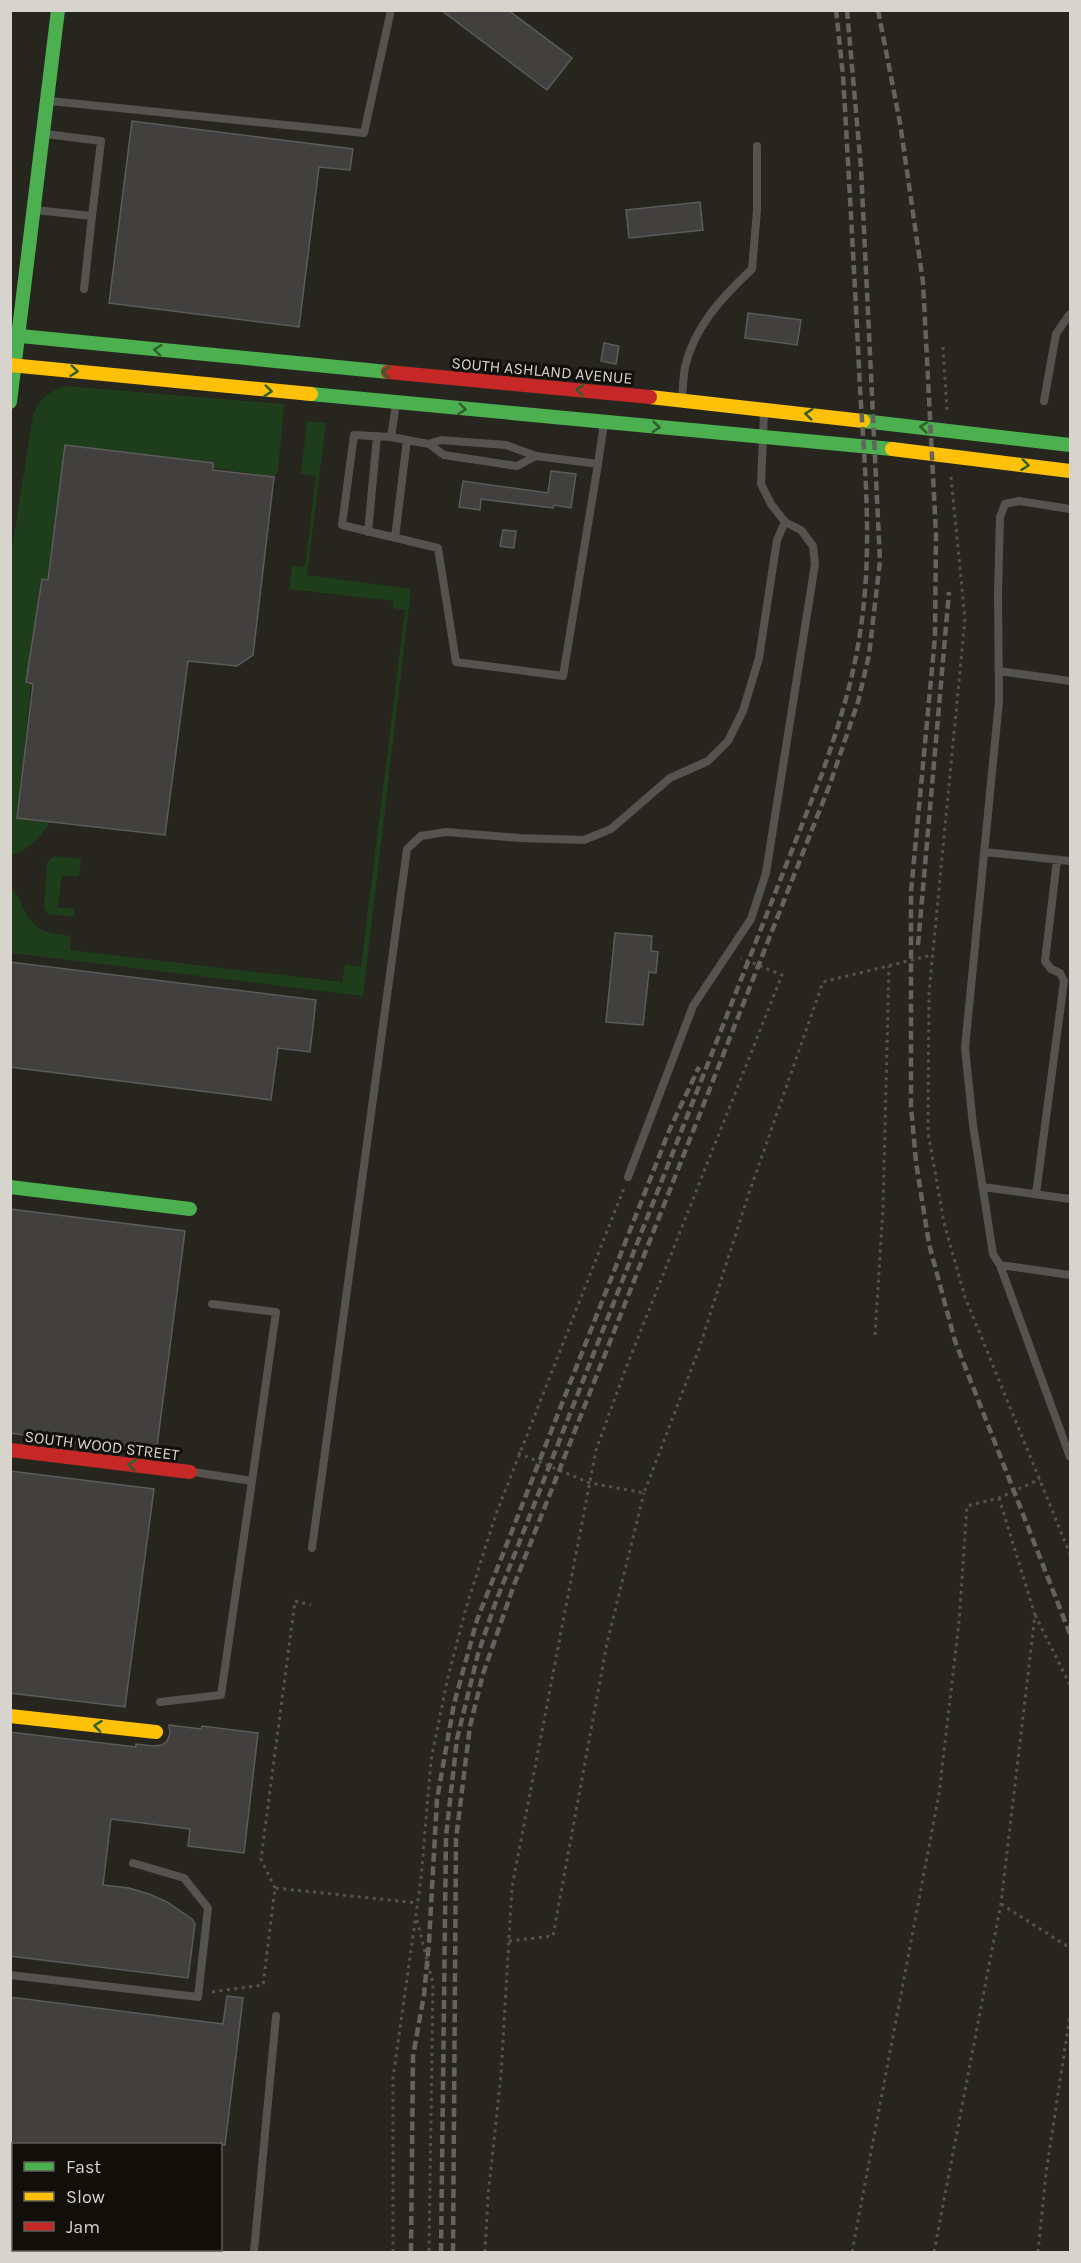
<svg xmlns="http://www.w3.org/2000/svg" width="1081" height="2263" viewBox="0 0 1081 2263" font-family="Karla,sans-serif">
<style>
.green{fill:#1d3d1b}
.building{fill:#41403f;stroke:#5c5b5a;stroke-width:1.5}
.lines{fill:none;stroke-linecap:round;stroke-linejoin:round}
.path{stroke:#55534e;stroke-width:3;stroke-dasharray:3 4.5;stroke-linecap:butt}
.lane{stroke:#55534f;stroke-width:8}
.fast{stroke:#4caf50;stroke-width:14}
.slow{stroke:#ffc107;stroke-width:14}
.jam{stroke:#c62828;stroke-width:14}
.rail{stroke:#65635f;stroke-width:4.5;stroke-dasharray:9 4.5;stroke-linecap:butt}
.oneway{stroke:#2e5f2d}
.labels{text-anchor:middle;stroke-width:6;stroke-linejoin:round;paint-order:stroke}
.street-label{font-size:16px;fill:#d7d4cd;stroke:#110f0a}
</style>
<rect width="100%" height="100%" fill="#26251e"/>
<path class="green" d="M65 386 284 404 278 472 274 477 65 446 48 580 42 579 17 818 50 822C43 835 25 853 11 855V554L33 415C41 397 47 393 65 386Z
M307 421 326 423 307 575 411 589 363 996 11 953V888C18 894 19 899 23 908 35 933 47 932 71 936L70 950 342 982 345 965 361 967 405 610 392 608 393 601 289 589 292 566 305 567 316 476 301 474Z
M57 856 81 859 79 877 62 875 58 907 75 909 74 917 49 914 44 909 47 864 51 858Z"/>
<path class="building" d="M441 10H508L572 58 547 90Z
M132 121 353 149 350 170 319 167 299 327 109 303Z
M700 202 703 230 629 238 626 210Z
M748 313 801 320 797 345 745 338Z
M604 343 619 346 616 364 601 361Z
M65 445 213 463V470L274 477 253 655 237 666 188 661 165 835 17 818 33 684 26 682 42 579 48 580Z
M551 471 576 474 571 508 554 505 553 508 481 499 480 510 459 507 463 481 548 493Z
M503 530 516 531 514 548 500 546Z
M615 933 652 936 651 951 658 952 656 973 649 972 643 1025 606 1022Z
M10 962 316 1000 310 1052 278 1048 271 1100 10 1067Z
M10 1209 185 1231 156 1454 10 1433Z
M10 1471 154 1489 125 1707 10 1693Z
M169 1725 201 1729 202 1726 258 1733 244 1853 188 1846 190 1829 111 1819 103 1885 129 1888 149 1894 167 1902 192 1919 195 1924 188 1978 10 1956V1732L136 1747V1744L154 1746 162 1745 167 1741 170 1734Z
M227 1996 243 1998 225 2145H10V1997L223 2024Z"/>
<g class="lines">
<path class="path" d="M943 347 947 410
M951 477 965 619 929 993 928 1132 944 1223 965 1297 1070 1554
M875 1335 883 1208 889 966
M518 1453 590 1483 644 1493 699 1349 748 1196 823 982 932 955
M1035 1615 1070 1685
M275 1888 261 1859 295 1601 311 1605
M1001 1904 1070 1948
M417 1920 433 1984 429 2252
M509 1941 553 1936 607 1643 644 1493
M212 1992 263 1985 275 1888 418 1903
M393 2252V2078L421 1879 431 1760 448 1677 466 1608 496 1514 624 1188
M485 2252 488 2196 501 2075 512 1887 596 1450 626 1368 782 975 741 958
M852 2252 939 1794 959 1622 967 1506 999 1498 1040 1479
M934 2252 1001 1903 1035 1615 999 1498
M1038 2252 1046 2173 1070 2015"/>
<path class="lane" d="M50 101 364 133 391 10
M35 210 92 216 101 141 46 134
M84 289 92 216
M682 399C683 389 683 377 685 367 694 327 723 296 752 269L757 210V146
M1044 401 1056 334 1069 315
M396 404 391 437 429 444 441 440 506 445 536 456 598 464 604 423
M391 437 354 435 342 525 438 548 456 662 563 676 598 464
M429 444 444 455 517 466 536 456
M368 532 377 436
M395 538 407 440
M999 671 1070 681
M984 852 1070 861
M628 1177 693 1006 751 919 766 873 815 564 813 546 801 530 785 522 771 504 761 484 764 413
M983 1187 1070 1199
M1036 1194 1064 981 1060 973 1051 969 1045 961 1057 860
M1000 1265 993 1254 973 1125 965 1048 999 701 998 593 1000 517 1005 504 1019 501 1070 509
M1070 1275 1000 1265 1070 1457
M212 1304 276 1312 252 1481
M312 1548 407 849 421 836 446 832 519 838 584 840 611 829 670 778 708 761 728 741 743 711 759 658 777 540 785 522
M160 1702 221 1695 252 1481 193 1472
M10 1975 198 1997 208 1908 184 1878 133 1863
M10 2238H14
M110 2250 137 2252
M254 2252 276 2016"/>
<path class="fast" d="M10 335 388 372
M311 394 892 449
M10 402 58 10
M863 421 1070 445
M10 1187 190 1209"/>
<path class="slow" d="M10 365 311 394
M650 397 863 421
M892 449 1070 471
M10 1716 156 1732"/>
<path class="jam" d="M388 372 650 397
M10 1450 190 1472"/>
<path class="rail" d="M878 10 900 123 923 282 936 534 935 637 911 892V1106L916 1162 929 1244 955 1341 1070 1634
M918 945 949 592
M411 2252 413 2056 424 1995 429 1942 437 1799 454 1704 477 1620 669 1131 699 1067
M441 2252 446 1836 457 1739 478 1654 495 1604 822 774C838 727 853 682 860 633 873 552 865 470 860 388 855 284 849 179 843 75L836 10
M453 2252 456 1839 470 1726 483 1674 514 1585 830 784 858 702 869 655 880 561 861 168 847 10"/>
</g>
<defs><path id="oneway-chevron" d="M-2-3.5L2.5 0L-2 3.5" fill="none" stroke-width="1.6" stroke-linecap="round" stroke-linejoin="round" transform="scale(1.5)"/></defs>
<g class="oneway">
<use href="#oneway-chevron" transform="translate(158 350) rotate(-174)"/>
<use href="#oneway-chevron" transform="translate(74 371) rotate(6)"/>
<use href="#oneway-chevron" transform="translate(386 372) rotate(-174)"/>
<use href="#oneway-chevron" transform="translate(580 390) rotate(-175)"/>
<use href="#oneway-chevron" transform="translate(268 391) rotate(6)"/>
<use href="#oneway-chevron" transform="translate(462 409) rotate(6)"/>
<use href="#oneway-chevron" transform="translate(809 414) rotate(-174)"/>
<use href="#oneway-chevron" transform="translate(656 427) rotate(5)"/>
<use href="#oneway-chevron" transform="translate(924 427) rotate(-174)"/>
<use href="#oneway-chevron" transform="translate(1025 465) rotate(7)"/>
<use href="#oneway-chevron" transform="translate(132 1465) rotate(-173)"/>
<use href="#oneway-chevron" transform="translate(98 1726) rotate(-173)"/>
</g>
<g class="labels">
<g class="street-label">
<text transform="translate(542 370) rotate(5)" y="6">SOUTH ASHLAND AVENUE</text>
<text transform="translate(102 1445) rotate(7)" y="6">SOUTH WOOD STREET</text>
</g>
</g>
<rect width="1081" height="2263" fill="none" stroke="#d7d4cd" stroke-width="24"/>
<rect x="12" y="2143" width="210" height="108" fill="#110f0a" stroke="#605e58" stroke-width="1.5"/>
<rect x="24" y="2162" width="30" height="9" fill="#4caf50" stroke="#605e58" stroke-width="1.5"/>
<text x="66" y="2173" font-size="18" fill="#d7d4cd">Fast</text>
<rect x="24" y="2192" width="30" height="9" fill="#ffc107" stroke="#605e58" stroke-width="1.5"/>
<text x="66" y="2203" font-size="18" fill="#d7d4cd">Slow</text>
<rect x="24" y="2222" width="30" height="9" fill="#c62828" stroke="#605e58" stroke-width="1.5"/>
<text x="66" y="2233" font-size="18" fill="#d7d4cd">Jam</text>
</svg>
